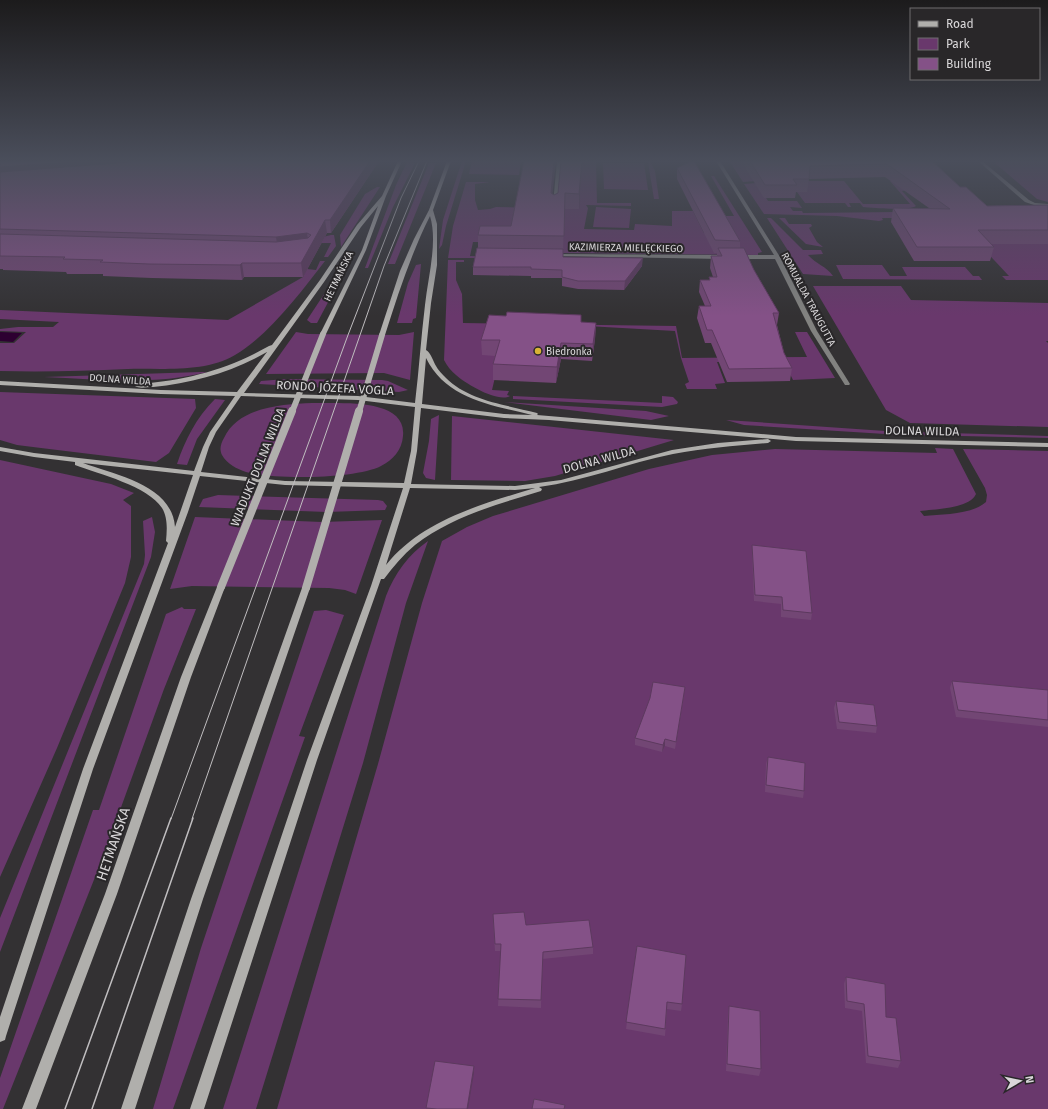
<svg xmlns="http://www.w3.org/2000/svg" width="1048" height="1109" viewBox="0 0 1048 1109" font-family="'Fira Sans',sans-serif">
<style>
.green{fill:#69386c}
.water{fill:#2d0031}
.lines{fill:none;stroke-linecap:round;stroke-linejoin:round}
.street{fill:#828280;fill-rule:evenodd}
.secondary{fill:#b0afac;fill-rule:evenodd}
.tram-far1{stroke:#c0bec0;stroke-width:1}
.tram{stroke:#c0bec0;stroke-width:1.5}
.secondary-bridge-far1{stroke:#b0afac;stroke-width:6}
.secondary-bridge{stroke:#b0afac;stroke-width:8}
.wall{fill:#724674}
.shaded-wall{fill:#5c395e}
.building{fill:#845187;stroke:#5c395e}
.poi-dot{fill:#d9b334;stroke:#292729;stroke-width:1.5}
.labels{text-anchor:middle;stroke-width:4;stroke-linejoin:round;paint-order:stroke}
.far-street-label{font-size:10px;fill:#d9d7d9;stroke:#292729}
.far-poi-label{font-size:10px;fill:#d9d7d9;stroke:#292729;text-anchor:start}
.street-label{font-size:12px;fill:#d9d7d9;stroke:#292729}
.near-street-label{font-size:14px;fill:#d9d7d9;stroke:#292729}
</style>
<rect width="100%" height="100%" fill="#333133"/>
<path class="green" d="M462 161H466L446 226 442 245 439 249 443 220Z
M472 161H521L519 175 469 174Z
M567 161H650L655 171 659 199H654L648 162 596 161 597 203H631V206L586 205 588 208 584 229 634 230 635 224 672 226V211H693L704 233 718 216H737H734L711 176H714L762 252 758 253V255L563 253V243L473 242 470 256 512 257V258H448L453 226 466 182H490L475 184V200L478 210 490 209 496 207 579 209 580 186Z
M1000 161H1048V202L1037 199 995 163Z
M407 162 415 163 393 207 368 268H365L396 185Z
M730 162H820L829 178H826L824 176 743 182Z
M429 163H436L395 264H388Z
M603 163H644L648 190 604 189Z
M789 181H844L863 204H910L890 181H901L909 190 902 191 916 206C909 211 873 208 863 207L860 203H849L851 207H848L845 203H805Z
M757 183 768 201H797L802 208 790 207 793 211H802L803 213 992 211 1048 219V280H1006L1002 276H1009L979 244H1033L932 218H882L883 220 879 221 837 216 764 214 744 184Z
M377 187H380L341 247 340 235 365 194Z
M596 207 631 209 629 228 593 227Z
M767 218H771L803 250H821L823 254 808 255C816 264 826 266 833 276L803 274Z
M779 218H785L789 224H811L812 226 809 228 817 242 823 247 806 244Z
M331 235H334L336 246 328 257H324L331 243H298Z
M448 260H464V262H456V280L462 294 463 323 676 326 682 358 807 357 795 332H807L835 378 793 380 784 362H717L725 383 715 384 717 389H687L685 384 689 382 681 358 675 331 569 325 500 356 492 390 509 391 507 395 510 396C498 403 466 384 456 375 451 371 447 366 444 360Z
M320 261H325C301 292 269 335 235 355 205 373 162 368 128 369 85 371 43 372 0 371V343H14L26 332 0 331V329L18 327H53L59 322 0 319V310L228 320 303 277 307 269 316 270Z
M345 263H349L317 323H311L307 320 332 282H330Z
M421 264 416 318 413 319 412 323H397L408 283 416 265Z
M836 265H882L890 276H907L902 267H965L973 276H979L982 280 843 279Z
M813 286H901L911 300 1048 303V341H1046L1048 343V427L910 423 886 410Z
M296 332 308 334 399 335 414 332 410 380 384 373 266 374Z
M201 372H207C154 386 98 379 44 377Z
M286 379 382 380 388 381 408 390 399 392 259 384 261 381Z
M0 392 195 399 196 408 169 453 156 462 41 448 17 445 0 440Z
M513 396 662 403V396L673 397 678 402 677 404 662 407 513 399Z
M215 399 225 400 197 439 187 465 177 464C185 440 196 418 215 399Z
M504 402 646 411 669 416 651 420Z
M312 403C338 404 407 397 403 436 402 450 393 460 381 466 356 479 274 480 246 472 237 469 227 464 222 455 219 449 221 443 224 438 238 407 283 404 312 403Z
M439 415 435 480 426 478 423 473 429 441 431 419Z
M452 416 674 440 555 476 525 481 451 480Z
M726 420 900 432 901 435 744 425Z
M914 432 1048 436V438L915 435Z
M935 448 953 449 976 494C969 509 935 509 920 511L924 516C943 514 971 515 986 502L987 495 985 488 963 449 1048 451V1109H277L378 764 422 603 442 541 467 527 493 516 649 469 712 455 775 449 937 453Z
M0 460 111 484 134 493 123 500 131 506V557L125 583 57 748 0 877Z
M218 495 378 500 383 501 387 506 385 510 327 512 199 507 203 499Z
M152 517 155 532 151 557 0 952V918L144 564 145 555 143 521Z
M195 517 322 522 382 520 356 594 345 590 329 588 192 586 170 589Z
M428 541 406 603 363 763 256 1109H223L386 596C395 573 408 555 428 541Z
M182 607 184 609H196L164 689 103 857 3 1109H0V1078L93 810H99L166 614Z
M326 610 344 615 299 736 305 737 173 1109H153L201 948 314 611Z"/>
<path class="water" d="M0 332 22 333 13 342 0 341Z"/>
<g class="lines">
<path class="street" d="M557 161H561L557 204 555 205 553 204Z
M716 161H720L780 257 817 331 850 384 849 385H845L811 331 775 259H738L735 257 738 255H774Z
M978 161H982L1029 200 1035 203 1048 204V206L1034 205 1025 202Z
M552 254 722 255 725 257 722 259 554 256 552 255Z"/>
<path class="secondary" d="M398 161H402L386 196 366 250 326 334 323 336 320 334 362 250 378 206 361 227 324 282 244 393 358 396 415 403C419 370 421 337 425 305 428 277 438 242 430 216 411 254 398 294 385 335L382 337 379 335 400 271 414 239 429 210 447 161H451L433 210 437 224V265L431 303 426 350C431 353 433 361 436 366 438 370 442 374 446 378 469 401 507 405 537 413L538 414 537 415 796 437 1048 443V447L796 441 549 420 504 418 421 408 417 451 411 484 515 486 561 480 672 450 718 443 768 439 771 441 768 443C736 446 705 448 673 454 628 463 585 481 539 487L542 489 541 491C498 504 451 517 415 545 403 555 393 567 384 579H381L317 760 204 1109H190L307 760 371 586 403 488 285 485 200 476 188 512 93 769 6 1036 5 1040 0 1042V1017L83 769 168 543 166 541C167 530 168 518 162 508 148 486 99 474 75 465V462L34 457 0 451V447L34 453 194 471 203 447 210 432 235 396 161 394 0 385V381L161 390 237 392 267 352C232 372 193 383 153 387 147 387 139 389 135 386L138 384C187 380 226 370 269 346L272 345 320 280 357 225 382 196ZM426 358C446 399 491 405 532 415L504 414 422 404ZM241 396 358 400 415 407 411 451 404 483 285 481 201 472 209 447 216 432ZM83 463 193 475 175 527C172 485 116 475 83 463ZM410 488 515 490 535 488C482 504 422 520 386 565Z
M221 584 225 587 191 677 117 894 36 1109H22L105 894 181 677 217 587Z
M306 585 310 588 203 899 135 1109H121L191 899 302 588Z"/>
<path class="tram-far1" d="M171 819 348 335 401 198 419 161
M192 819 384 266 427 161"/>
<path class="tram" d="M65 1109 171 818
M92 1109 193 818"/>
<path class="secondary-bridge-far1" d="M292 412 323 334
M359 412 382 335"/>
<path class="secondary-bridge" d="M221 587 292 411
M306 588 359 411"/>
</g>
<path class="wall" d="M0 161H379L331 233H327L303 277H244L242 280 152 278 103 276V274H67L66 272 3 270V269H0Z
M561 161H582L579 209H564L563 257 642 266 624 290 578 289 562 286V278H531V276L473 275V267L478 248V235L511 226 552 194 554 195 558 193Z
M741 161H932L960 187 987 206 1048 205V244H991L994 247 990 261H914L891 222 893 208H929L885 177 809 179 807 192H796L795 198H764Z
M677 168 740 241V248L754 270 779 313 777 325 784 353 792 368 790 381 727 382 711 343H705L697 318 699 306H705L699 292 700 280H709V277H713L710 268 711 256H717V253H714L677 179Z
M581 322 596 323 595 339 592 361 561 359 556 383 493 380V364L495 356 482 355 481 340Z
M752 545 812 613 811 620 781 617V604L754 601 752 552Z
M952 681 1048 690V727L956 717 950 688Z
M684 694 675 749 665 746 662 752 635 745V738Z
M836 701 877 726 876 733 837 729 834 708Z
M768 757 804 791 803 798 765 792 766 764Z
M493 921 526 925 593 947V954L542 959 541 1008 498 1006 501 951H495Z
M637 946 682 1004 681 1011 667 1009 665 1036 626 1029Z
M846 977 886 1017 901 1061 898 1068 866 1063 862 1011 845 1008 844 984Z
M729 1006 761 1069 759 1076 726 1071 728 1013Z"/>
<path class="shaded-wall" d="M84 161H249L0 179V167Z
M370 161H379L331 233 330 220Z
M554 161H556L551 208V193Z
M582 161 579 209V194Z
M325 220 327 233 303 277 301 263Z
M307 233 309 247 278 250 276 237Z
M643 258 642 266 624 290 625 281Z
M242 263 244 277 242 280 240 265Z
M596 323 595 339 592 361 593 344Z
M561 343V359L556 383 557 367Z
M665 739V746L662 752 663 745Z
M474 1066V1073L468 1109H467Z"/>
<path class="building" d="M0 161H84L0 167Z
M143 161H370L330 220H325L301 263H242L240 265 149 264 100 262 103 260 63 259 65 257 0 256V234L276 242 308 238 311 235 307 233 276 237 0 229V172Z
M524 161H554L551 193 554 195 558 193 561 161H582L579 194 565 193 564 236 478 235 480 226H511Z
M692 161H694L740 241 715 240 677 168Z
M750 161H932L960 187H966L987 206 1048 205V230H978L994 247H917L893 208 950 209 887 164 810 166 809 179H793L797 185H765Z
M477 248 563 249V257L643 258 625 281H578L562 277V270L531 269V267H473Z
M718 248H744L754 270 779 313H773L784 353 792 368 729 369 712 330H707L699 306H711L700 280H710L709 277H717L711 256H722Z
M507 312 581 315V322L596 323 593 344 561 343 557 367 493 364 500 340H481L489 315 506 316Z
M752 545 806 551 812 613 783 610 782 597 755 595Z
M952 681 1048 690V720L958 710Z
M653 682 685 687 676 742 665 739 663 745 635 738 650 698Z
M836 701 874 705 877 726 839 722Z
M768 757 805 763 804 791 766 785Z
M524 912 526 925 589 920 593 947 543 952 541 1000 498 999 501 944H495L493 914Z
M637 946 686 955 682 1004 667 1002 665 1029 626 1022Z
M846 977 885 984 886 1017 896 1018 901 1061 868 1056 864 1004 847 1001Z
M729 1006 760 1011 761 1069 727 1064Z
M435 1061 474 1066 467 1109H437L426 1108Z
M534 1099 565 1105 564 1109H532Z"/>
<linearGradient id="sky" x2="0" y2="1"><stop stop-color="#1c1b1c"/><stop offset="0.51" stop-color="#4a4e5b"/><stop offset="1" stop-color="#4a4e5b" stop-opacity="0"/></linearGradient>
<rect width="1048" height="316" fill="url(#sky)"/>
<circle class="poi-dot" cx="538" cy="351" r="4"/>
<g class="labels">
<g class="far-street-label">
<text transform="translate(626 247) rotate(1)" y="4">KAZIMIERZA MIELĘCKIEGO</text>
<text transform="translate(338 276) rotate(-64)" y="4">HETMAŃSKA</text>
<text transform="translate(809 299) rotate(62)" y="4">ROMUALDA TRAUGUTTA</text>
<text transform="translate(120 379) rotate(4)" y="4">DOLNA WILDA</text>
</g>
<g class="far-poi-label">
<text x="546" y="355">Biedronka</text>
</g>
<g class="street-label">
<text transform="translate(335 388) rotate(3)" y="4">RONDO JÓZEFA VOGLA</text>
<text transform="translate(922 431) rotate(1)" y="4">DOLNA WILDA</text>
<text transform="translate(599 460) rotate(-15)" y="4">DOLNA WILDA</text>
<text transform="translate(258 467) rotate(-68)" y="4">WIADUKT DOLNA WILDA</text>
</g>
<g class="near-street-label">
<text transform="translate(113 844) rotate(-71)" y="5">HETMAŃSKA</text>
</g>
</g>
<rect x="910" y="8" width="130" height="72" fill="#292729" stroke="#6f6d6f"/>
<rect x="918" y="21" width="20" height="6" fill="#b0afac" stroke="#6f6d6f"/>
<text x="946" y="28" font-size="12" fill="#d9d7d9">Road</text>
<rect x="918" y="38" width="20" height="12" fill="#69386c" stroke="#6f6d6f"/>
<text x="946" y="48" font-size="12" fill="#d9d7d9">Park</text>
<rect x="918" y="58" width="20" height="12" fill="#845187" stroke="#6f6d6f"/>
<text x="946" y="68" font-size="12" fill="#d9d7d9">Building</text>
<g transform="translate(1020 1081) rotate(81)" stroke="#292729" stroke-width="3" paint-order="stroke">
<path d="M0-3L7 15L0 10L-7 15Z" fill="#d9d7d9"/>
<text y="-6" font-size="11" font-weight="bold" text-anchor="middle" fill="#d9d7d9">N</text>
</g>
</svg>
